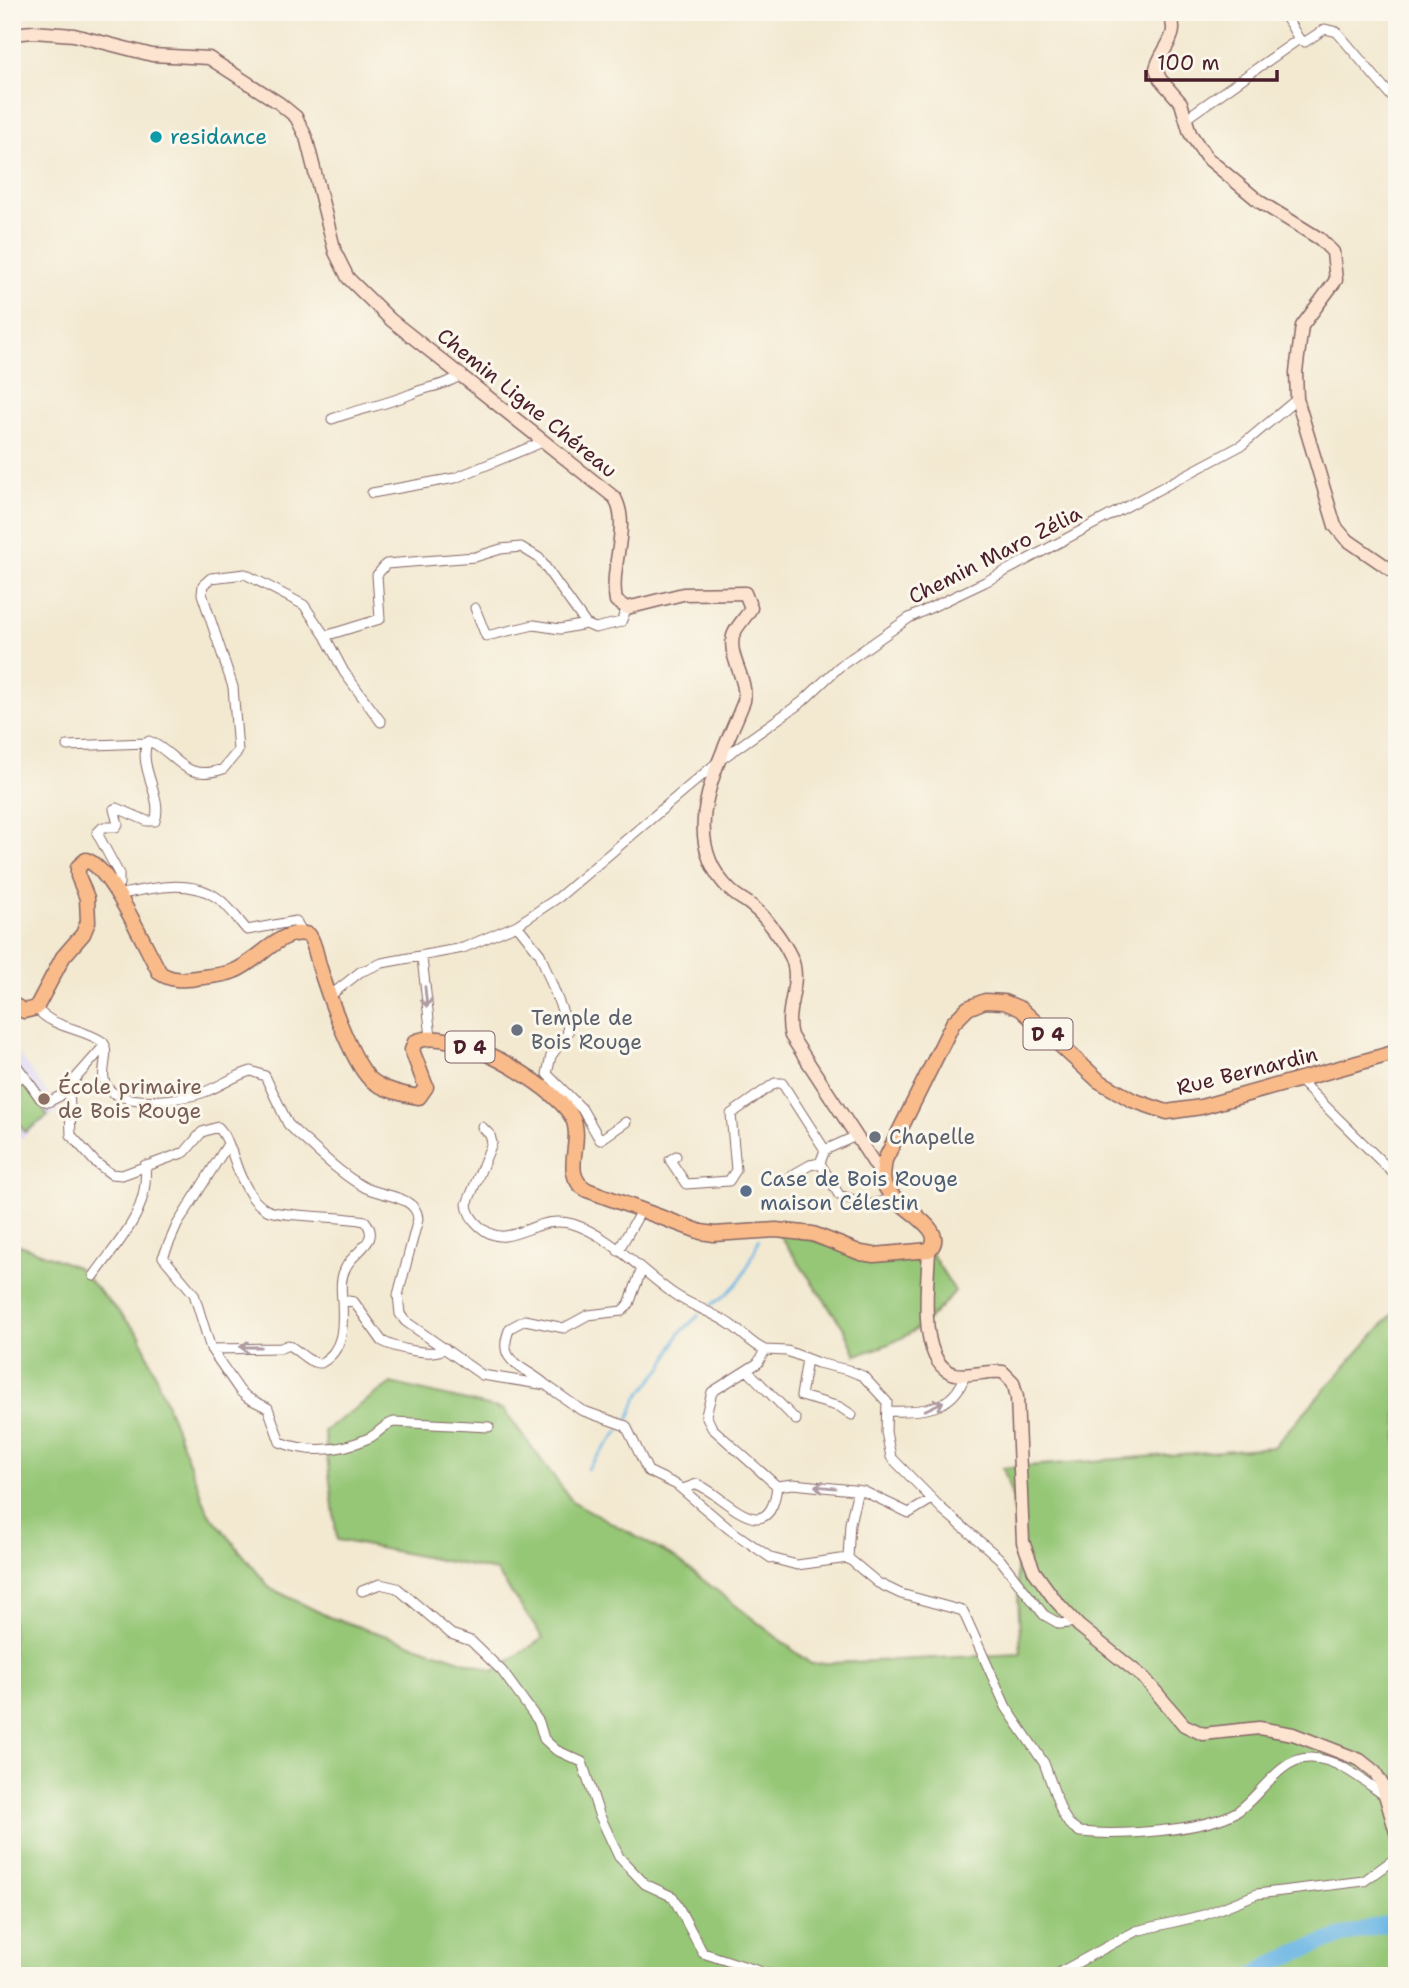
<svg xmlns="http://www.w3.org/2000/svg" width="1409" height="1988" viewBox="0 0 1409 1988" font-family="'Shantell Sans',sans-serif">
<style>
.built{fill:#dbd6f7}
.green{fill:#96c777;stroke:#707351;stroke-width:2}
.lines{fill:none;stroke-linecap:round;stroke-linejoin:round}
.stream{stroke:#6bb6e4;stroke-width:2.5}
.river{stroke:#6bb6e4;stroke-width:16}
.street-casing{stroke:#856665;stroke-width:11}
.secondary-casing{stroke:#856665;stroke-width:15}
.primary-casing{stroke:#856665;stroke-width:17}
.street{stroke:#fff;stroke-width:9}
.secondary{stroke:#fde4d1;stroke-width:12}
.primary{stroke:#fabb8b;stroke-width:14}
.oneway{stroke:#ae9aa0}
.culture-dot{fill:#0f9aa8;stroke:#fbf7ec;stroke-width:2.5}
.worship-dot{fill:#6b7280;stroke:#fbf7ec;stroke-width:2.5}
.education-dot{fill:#8d6e63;stroke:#fbf7ec;stroke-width:2.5}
.service-dot{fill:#5c6f8a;stroke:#fbf7ec;stroke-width:2.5}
.labels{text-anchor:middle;stroke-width:6;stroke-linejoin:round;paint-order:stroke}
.shield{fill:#fbf7ec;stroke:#7f6065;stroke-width:2}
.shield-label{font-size:19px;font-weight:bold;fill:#4a1f2b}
.culture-label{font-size:21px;fill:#0d838f;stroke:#fbf7ec;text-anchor:start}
.street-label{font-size:21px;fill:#4a1f2b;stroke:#fbf7ec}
.worship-label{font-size:21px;fill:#5b616d;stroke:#fbf7ec;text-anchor:start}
.education-label{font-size:21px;fill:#785e54;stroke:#fbf7ec;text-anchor:start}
.service-label{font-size:21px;fill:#4e5e75;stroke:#fbf7ec;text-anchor:start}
</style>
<rect width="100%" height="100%" fill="#fbf7ec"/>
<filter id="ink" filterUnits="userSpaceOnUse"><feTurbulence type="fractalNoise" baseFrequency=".0143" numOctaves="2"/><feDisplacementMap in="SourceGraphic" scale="14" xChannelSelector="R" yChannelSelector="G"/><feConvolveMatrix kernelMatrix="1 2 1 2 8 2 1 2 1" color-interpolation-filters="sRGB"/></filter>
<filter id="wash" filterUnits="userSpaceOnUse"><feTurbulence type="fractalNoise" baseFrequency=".00686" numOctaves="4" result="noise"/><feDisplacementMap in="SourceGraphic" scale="28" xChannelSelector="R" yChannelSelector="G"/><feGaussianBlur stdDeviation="1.57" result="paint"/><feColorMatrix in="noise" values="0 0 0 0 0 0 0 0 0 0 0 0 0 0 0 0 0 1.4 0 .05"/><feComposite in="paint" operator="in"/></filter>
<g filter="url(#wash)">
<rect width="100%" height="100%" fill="#f3e9d1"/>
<path class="built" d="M18 1053 59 1109 12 1145V1131L19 1126 12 1114 25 1132 23 1082 12 1090V1054Z"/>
<path class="green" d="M24 1082 48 1116 25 1132 12 1114V1090Z
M776 1230 861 1253 929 1250 955 1291C924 1328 904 1342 856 1355L845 1330Z
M12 1242 77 1267 140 1335 208 1512 270 1588 329 1617 494 1671 543 1638 496 1571 337 1540 324 1431 391 1383 504 1410 572 1501 675 1558 811 1664 1021 1654 1013 1499 1003 1468 1273 1447 1397 1309V1976H12Z"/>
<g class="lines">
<path class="stream" d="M792 1225 810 1227
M711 1305C739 1289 749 1268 759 1239
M629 1419 637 1398 663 1367 679 1334 699 1315
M587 1469 620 1430"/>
<path class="river" d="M1254 1976C1276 1956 1367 1926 1397 1922"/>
</g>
</g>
<g filter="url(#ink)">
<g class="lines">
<g class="street-casing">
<path id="street" d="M1283 12 1299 39 1305 42 1325 29 1337 32 1397 103
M1185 119 1299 39
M332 419C359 409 385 405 411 394 428 386 447 386 462 374
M372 493 455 478 545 441
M475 608 486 636 534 625 560 629 586 624
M325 636 344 672 381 722
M67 746 147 743
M113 888 119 884V874L97 833 103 827H116L118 824 114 809 117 808 147 821H155C164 798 138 768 147 743L149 741C178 753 182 783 223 769L238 751 233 687 202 594 203 585 211 578 245 574 304 605 325 636 380 619 377 575 386 564 475 557 501 549 521 547 539 558 586 624 595 628 621 622 627 608
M117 895C147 889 188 878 216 897 228 904 237 919 247 930L296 921 302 932
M517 925 540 954 567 1023 568 1033 551 1056 547 1074 582 1109 600 1140 626 1122
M422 958 431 1037
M331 995 360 972 382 963 463 948 517 925 559 897 720 760 802 702 839 667 909 618 985 582 1242 445 1297 399
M36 1008C54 1029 80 1027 103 1042 111 1056 97 1075 108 1088 124 1108 186 1100 207 1091 222 1085 236 1075 251 1071L265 1076 288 1124 298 1134C319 1152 341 1175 366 1188 383 1196 417 1196 418 1219L398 1295 400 1314 405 1321 482 1375 546 1385 581 1410 626 1426 648 1471 677 1485 729 1529 771 1558 797 1565 848 1558 878 1583 901 1594 963 1611 1006 1707 1044 1763 1062 1813 1069 1824 1080 1832C1119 1836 1205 1831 1238 1811 1260 1796 1280 1758 1309 1758 1336 1757 1364 1781 1385 1796
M15 1063 40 1098 48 1102 60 1096 105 1045
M1299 1080 1397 1177
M12 1084 24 1075
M69 1086 71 1135 95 1162 111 1174 122 1175 185 1152 202 1132 218 1127C231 1140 234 1165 243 1181 249 1193 255 1204 267 1210 281 1217 342 1216 365 1221 382 1242 354 1250 346 1267 340 1278 341 1289 342 1300L354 1302 382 1341C395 1348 434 1358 445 1348
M482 1127 490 1135 492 1143 467 1204C468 1220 488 1238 505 1236 528 1233 545 1216 573 1224 611 1236 642 1272 674 1294 691 1306 713 1312 731 1325 743 1333 751 1344 765 1350
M228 1144 177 1225 163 1257 194 1294 211 1349 240 1391 248 1398 268 1408 280 1442C311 1454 342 1451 371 1437 380 1432 383 1425 394 1422L489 1427
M825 1150 820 1163 839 1195 869 1205 894 1198
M676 1156 670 1160 686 1184 729 1181 736 1170 731 1114 775 1083H782L825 1150 856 1136
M789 1177 810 1165 820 1163
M618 1251 641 1211
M94 1276C119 1240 150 1212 145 1165
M211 1349 281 1348 288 1345C300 1351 307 1363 321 1363 345 1350 343 1324 342 1300
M807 1359 801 1396 840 1407 852 1415
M747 1370 796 1420
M546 1385C526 1366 494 1364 510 1328L525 1320 564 1328 588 1315 622 1311 629 1304 641 1271
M889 1411C920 1412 954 1411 965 1375
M777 1486 793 1484 863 1491 909 1513 932 1499
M683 1489 697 1484C723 1494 769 1554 777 1486L712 1428 706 1415 712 1392 758 1363 765 1350 787 1351 818 1363 848 1370 863 1376 887 1402 886 1432 891 1457 942 1509 999 1558 1044 1615 1060 1624 1075 1622
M848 1558 850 1523 858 1490
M362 1591 380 1584 397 1588 451 1634 471 1641 502 1671 539 1722 544 1739 556 1750 582 1762 599 1814 619 1857 645 1884 673 1897 703 1953 774 1976
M1053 1976 1136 1931 1204 1915 1257 1894 1364 1881 1397 1857"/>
</g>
<g class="secondary-casing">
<path id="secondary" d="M1166 12C1185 33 1160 49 1156 69L1160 79 1181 103 1190 133 1206 157 1260 202 1320 239 1333 252 1336 280 1302 326 1296 372 1297 399 1335 526 1346 539 1397 574
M12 34 33 32 74 35 152 55 209 58 279 103 296 117 306 137 335 252 348 278 391 320 615 498C631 528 609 566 616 601L627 608 683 594 745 593 751 608C746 618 736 626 733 636 728 658 748 679 744 701 721 760 674 835 730 890 737 897 745 900 752 906 766 917 783 940 791 957 803 983 783 1009 791 1036L883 1177
M929 1250C928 1281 916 1364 955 1374 971 1377 987 1370 1003 1372L1013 1382 1017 1397 1023 1542 1034 1571 1055 1600 1079 1626 1144 1678 1184 1725 1203 1734 1259 1728 1293 1734 1360 1760 1375 1772 1382 1784 1397 1836"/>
</g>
<g class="primary-casing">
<path id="primary" d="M12 1004 24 1011 36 1008 63 957 83 934 88 922 87 898 78 876V867L86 860C111 867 146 949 160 973 172 981 182 980 196 978 208 976 222 976 234 971 259 962 281 926 309 935 315 944 316 954 319 965 327 992 351 1059 369 1078 380 1089 404 1095 419 1097L426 1087 412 1050 415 1042C451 1023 554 1085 572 1117 585 1141 559 1175 587 1190L701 1232 714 1234 776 1230 813 1234 861 1253 874 1255 929 1250C952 1227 890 1206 884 1183 882 1176 884 1167 885 1160L953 1023 968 1008 985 1001 1004 1002 1021 1009 1099 1081 1132 1100 1167 1112 1201 1107 1397 1052"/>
</g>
<use href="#street" class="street"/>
<use href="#secondary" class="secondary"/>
<use href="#primary" class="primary"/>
</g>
<defs><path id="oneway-shaft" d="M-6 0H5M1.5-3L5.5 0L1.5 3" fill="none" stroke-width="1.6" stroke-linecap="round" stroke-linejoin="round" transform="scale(1.75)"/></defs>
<g class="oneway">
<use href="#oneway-shaft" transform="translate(426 997) rotate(84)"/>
<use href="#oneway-shaft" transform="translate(250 1347) rotate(-180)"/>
<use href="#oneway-shaft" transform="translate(934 1406) rotate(-26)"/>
<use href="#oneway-shaft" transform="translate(825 1487) rotate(-174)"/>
</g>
</g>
<circle class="culture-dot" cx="156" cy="137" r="7"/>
<g class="worship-dot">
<circle cx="517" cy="1030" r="7"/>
<circle cx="875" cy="1137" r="7"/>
</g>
<circle class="education-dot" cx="44" cy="1099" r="7"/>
<circle class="service-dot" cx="746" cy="1191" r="7"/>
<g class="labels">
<g class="shield">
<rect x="1023.5" y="1018.5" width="49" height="31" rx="5"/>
<rect x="445.5" y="1031.5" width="49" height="31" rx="5"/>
</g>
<g class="shield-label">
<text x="1048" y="1041">D 4</text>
<text x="470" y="1054">D 4</text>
</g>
<g class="culture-label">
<text x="170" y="144">residance</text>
</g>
<g class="street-label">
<text transform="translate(527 403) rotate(39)" y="7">Chemin Ligne Chéreau</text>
<text transform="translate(995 555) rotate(-27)" y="7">Chemin Maro Zélia</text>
<text transform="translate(1247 1071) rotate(-14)" y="7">Rue Bernardin</text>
</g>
<g class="worship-label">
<text x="531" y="1025">Temple de<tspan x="531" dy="24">Bois Rouge</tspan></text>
<text x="889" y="1144">Chapelle</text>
</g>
<g class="education-label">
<text x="58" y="1094">École primaire<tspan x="58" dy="24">de Bois Rouge</tspan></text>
</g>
<g class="service-label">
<text x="760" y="1186">Case de Bois Rouge<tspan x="760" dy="24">maison Célestin</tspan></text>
</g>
</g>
<rect width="1409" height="1988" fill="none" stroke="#fbf7ec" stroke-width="42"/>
<path d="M1146 70v10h131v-10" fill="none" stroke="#4a1f2b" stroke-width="3.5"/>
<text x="1157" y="70" font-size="21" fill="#4a1f2b" stroke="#fbf7ec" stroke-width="5" paint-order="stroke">100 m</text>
</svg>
